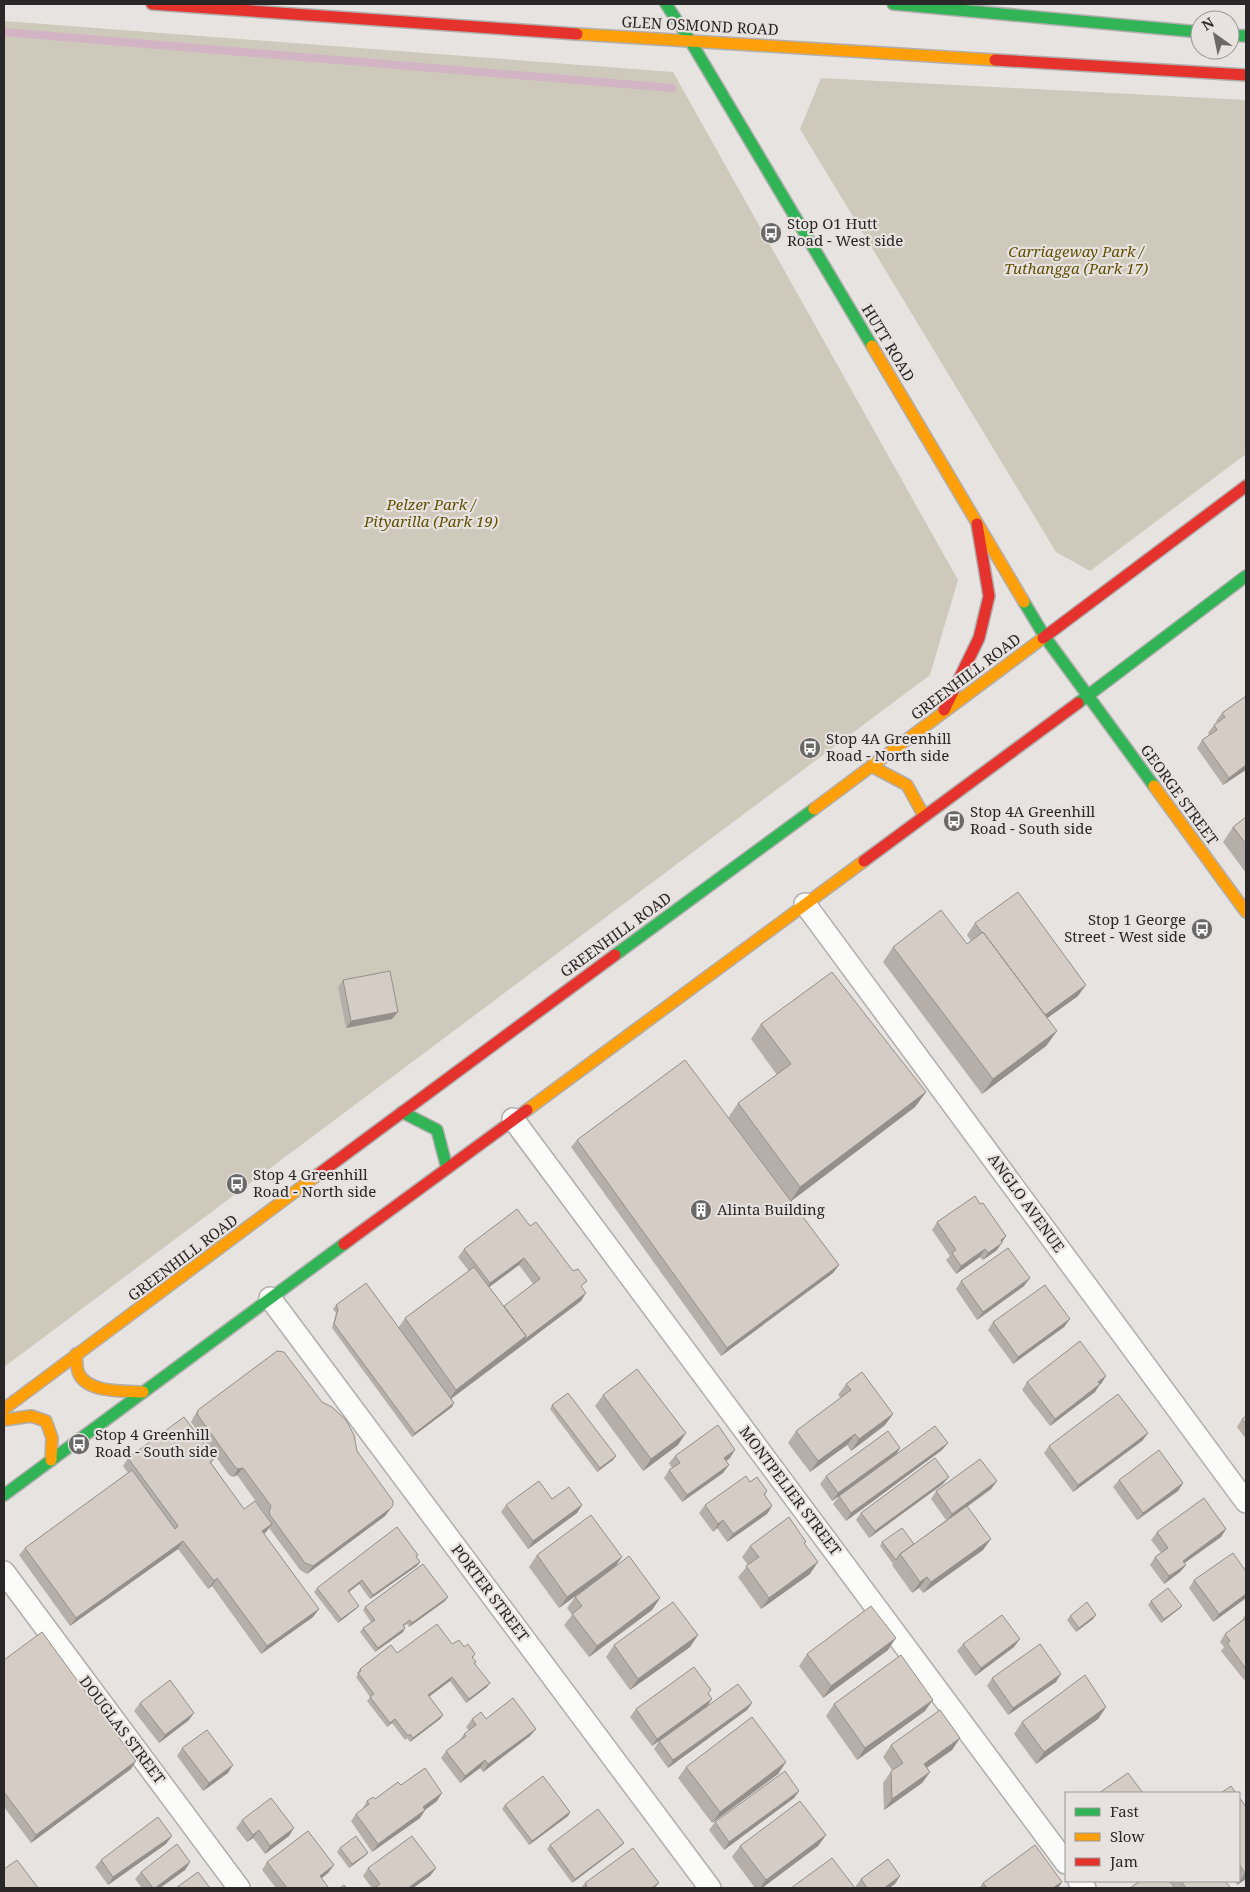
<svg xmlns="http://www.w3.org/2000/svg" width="1250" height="1892" viewBox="0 0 1250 1892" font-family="'Noto Serif',serif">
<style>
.green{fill:#cec9ba}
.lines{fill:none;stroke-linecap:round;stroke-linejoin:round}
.stream{stroke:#d2b4c4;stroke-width:8}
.street-casing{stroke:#b0aead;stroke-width:24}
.fast-casing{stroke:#b0aead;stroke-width:14}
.slow-casing{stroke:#b0aead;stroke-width:14}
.jam-casing{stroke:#b0aead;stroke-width:14}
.street{stroke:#fbfbfa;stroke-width:21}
.fast{stroke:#30b455;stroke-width:11}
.slow{stroke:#ff9f0a;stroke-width:11}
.jam{stroke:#e5322d;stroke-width:11}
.wall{fill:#b6afa9;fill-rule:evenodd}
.shaded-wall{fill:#948f8a}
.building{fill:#d4ccc5;stroke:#948f8a}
.labels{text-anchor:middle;stroke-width:4.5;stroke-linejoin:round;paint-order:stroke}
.street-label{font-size:15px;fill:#292727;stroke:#e7e2e0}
.poi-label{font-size:15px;fill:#292727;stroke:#e7e2e0;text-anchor:start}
.park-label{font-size:15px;font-style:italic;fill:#614f02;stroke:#e7e2e0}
</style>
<rect width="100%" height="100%" fill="#e6e3e1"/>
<path class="green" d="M4 21 673 72 958 580 930 675 4 1367Z
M821 78 1246 100V454L1090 571 1056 552 800 129Z"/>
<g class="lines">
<path class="stream" d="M4 32 672 88"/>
<g class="street-casing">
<path id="street" d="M805 904 1246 1502
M513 1119 1066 1863
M270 1298 710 1888
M4 1572 239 1888
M1079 1881 1085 1888"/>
</g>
<g class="fast-casing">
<path id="fast" d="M666 4 691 42 872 346
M893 4 1200 32
M1230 35 1246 36
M1024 602 1045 637 1154 786
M1078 703 1246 576
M615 955 814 809
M402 1112 437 1130 447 1168
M4 1495 344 1244"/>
</g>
<g class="slow-casing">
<path id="slow" d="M577 34 995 60
M872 346 1024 602
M871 766 907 785 924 816
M1154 786 1246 912
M814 809 1043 638
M527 1110 864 861
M76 1354C77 1360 76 1368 79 1374 88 1393 125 1391 143 1392
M4 1409 316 1176
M4 1420 31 1416 46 1421 52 1438 51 1460"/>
</g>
<g class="jam-casing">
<path id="jam" d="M152 4 577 34
M995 60 1246 75
M1043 638 1246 486
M944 710 979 638 989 596 977 524
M864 861 1078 703
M316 1176 615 955
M344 1244 527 1110"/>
</g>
<use href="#street" class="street"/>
<use href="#fast" class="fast"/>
<use href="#slow" class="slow"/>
<use href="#jam" class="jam"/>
</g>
<path class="wall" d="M1246 696V774L1244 771 1223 785 1197 748 1202 740 1209 735 1208 733 1214 725 1217 722 1216 721 1222 713Z
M1246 817V873L1223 842 1233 827Z
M975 923 1078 996 1047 1018 1057 1031 1046 1046 982 1094 883 962 893 947 967 944 971 941 967 935Z
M343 980 392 1019 346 1028 338 987Z
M761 1024 926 1092 915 1107 791 1201 839 1265 833 1273 721 1356 571 1147 577 1140 728 1118 738 1103 777 1075 751 1039Z
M980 1204 1006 1236 997 1250 983 1260 980 1257 956 1274 946 1260 950 1256 932 1230 937 1222Z
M530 1226 582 1288 581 1301 451 1399 452 1407 412 1437 332 1328 336 1313 333 1309 336 1305 399 1327 405 1318 469 1271 458 1257 464 1249ZM519 1265 533 1284 504 1306 489 1287Z
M961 1281 1024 1286 977 1320 956 1289Z
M1070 1319 1064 1327 1013 1364 988 1330 993 1322Z
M1106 1376 1095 1392 1050 1426 1022 1390 1027 1382Z
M846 1384 893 1414 885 1425 851 1451 847 1445 810 1472 788 1443 796 1431 841 1398 838 1395Z
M603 1395 678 1445 643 1471 595 1406Z
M552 1405 613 1460 597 1472 550 1409Z
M198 1410 357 1451 393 1505 385 1516 307 1574 300 1570 269 1528 264 1534 319 1609 313 1617 261 1654 212 1586 208 1589 178 1549 70 1626 19 1555 25 1548 128 1473 123 1466 128 1458H215L211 1463 244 1509 265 1515V1514L237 1475 233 1477 229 1475 191 1422 193 1418Z
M1246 1416V1439L1237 1427 1242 1419Z
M1148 1433 1142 1441 1073 1492 1044 1453 1049 1446Z
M900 1448 896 1455 942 1450 846 1521 833 1504 839 1496 853 1486 832 1501 820 1484 826 1476Z
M675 1456 730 1458 726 1461 723 1473 682 1502 664 1478 669 1470 672 1468 669 1463Z
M1119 1480 1183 1483 1178 1491 1137 1520 1113 1487Z
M997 1481 991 1489 967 1507 983 1550 923 1593 919 1588 912 1593 892 1565 893 1564 880 1546 882 1542 914 1544 946 1520 931 1499 936 1491Z
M750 1482 767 1491 765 1496 772 1506 767 1514 727 1542 717 1528 713 1532 699 1513 705 1505Z
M943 1484 869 1538 856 1520 861 1513Z
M506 1505H582L577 1513 528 1549 501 1512Z
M1226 1529 1221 1537 1185 1563 1186 1565 1180 1572 1164 1584 1150 1565 1155 1557 1161 1553 1151 1540 1157 1532Z
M806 1542 804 1544 810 1574 761 1609 738 1577 748 1565 742 1557 750 1546Z
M418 1555 416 1557 420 1562 417 1566 370 1599 359 1584 349 1592 356 1609 338 1623 314 1592 317 1588Z
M537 1555 622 1557 614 1568 660 1598 652 1610 589 1657 564 1625 572 1615 567 1608 575 1597 605 1574 559 1608 529 1567Z
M1246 1569V1598L1213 1622 1189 1588 1194 1580Z
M448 1597 445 1601 409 1627 407 1624 404 1626 405 1628 403 1632 375 1652 360 1632 363 1628 371 1622 363 1610 365 1607Z
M1151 1601 1182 1606 1179 1609 1161 1623 1148 1605Z
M1246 1613V1678L1244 1680 1221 1651 1224 1647 1220 1642 1225 1634 1242 1620Z
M1070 1616 1093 1619 1076 1632 1067 1620Z
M698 1635 690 1647 630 1690 606 1657 614 1645Z
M452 1644 464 1647 475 1654 473 1658 476 1662 475 1664 487 1687 466 1703 450 1681 429 1696 443 1715 440 1719 410 1742 407 1738 405 1740 392 1723 387 1727 367 1701 370 1697 356 1677 358 1674 357 1673 360 1669 397 1653Z
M963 1644 1014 1647 975 1676 957 1651Z
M888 1650 823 1698 799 1666 807 1654Z
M4 1660 131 1769 31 1843 4 1807Z
M992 1678 1056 1682 1008 1715 987 1686Z
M708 1694 712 1699 707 1707 752 1703 747 1710 668 1768 654 1749 659 1741 689 1719 652 1746 630 1717 636 1709Z
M140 1703 189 1720 159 1743 134 1711Z
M834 1704 925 1711 857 1760 826 1716Z
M1106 1707 1098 1719 1036 1764 1014 1734 1022 1722Z
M472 1719H486L536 1729 530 1736 483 1772 480 1768 460 1783 441 1758 446 1751 459 1741 464 1734 469 1731 466 1727Z
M960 1738 952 1750 927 1768 930 1772 922 1783 884 1810 883 1783 892 1770 883 1757 891 1745Z
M182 1748 228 1773 203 1791 177 1756Z
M786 1762 778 1774 712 1823 678 1778 686 1767Z
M401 1785 437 1801 425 1810 420 1818 372 1852 351 1821 356 1814 362 1810 367 1801 375 1799Z
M799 1791 794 1798 724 1850 709 1830 715 1822Z
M1239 1797 1246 1807V1879L1237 1885 1235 1881H1239Z
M505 1805 570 1812 568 1816 529 1845 502 1809Z
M242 1820 289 1836 265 1854 253 1838 247 1842 236 1828Z
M826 1835 818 1846 762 1888H755L732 1857 740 1846Z
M624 1843 621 1846 572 1883 547 1849 550 1845Z
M166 1844 108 1885 95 1867 101 1860Z
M340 1848 365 1856 349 1868 337 1852Z
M190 1862 185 1870 160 1888H142L135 1879 141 1872Z
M267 1862 334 1865 328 1873 322 1878 328 1888H276L262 1870Z
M368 1868H436L430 1876 413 1888H372L363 1876Z
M861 1879 895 1884 889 1888H856L855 1887Z
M1170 1881H1225L1230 1887 1229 1888H1175Z
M1062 1882 1058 1888H979L983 1883Z
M585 1883H659L655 1888H581Z"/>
<path class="shaded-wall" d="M1246 765V767L1244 771 1223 785 1229 778Z
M1086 985 1078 996 1035 1027 1043 1016Z
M398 1012 392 1019 346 1028 351 1021Z
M1057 1031 1046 1046 982 1094 993 1079Z
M926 1092 915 1107 790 1202 800 1187Z
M1006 1236 997 1250 983 1260 988 1253 1001 1240Z
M985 1249 980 1257 956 1274 961 1266Z
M524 1258 519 1265 484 1291 490 1283Z
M839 1265 833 1273 721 1356 727 1348Z
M1030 1278 1024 1286 977 1320 983 1312Z
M586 1293 581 1301 448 1401 456 1390 526 1336Z
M1070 1319 1064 1327 1013 1364 1018 1357Z
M1106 1376 1101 1384 1093 1389 1098 1382Z
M1100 1384 1095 1392 1050 1426 1055 1419Z
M454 1403 452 1407 412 1437 415 1433Z
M893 1414 885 1425 851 1451 859 1439Z
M686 1433 678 1445 643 1471 651 1459Z
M1148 1433 1142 1441 1073 1492 1078 1485Z
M855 1434 847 1445 810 1472 818 1461Z
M948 1443 942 1450 846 1521 851 1513Z
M900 1448 895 1456 832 1501 838 1493Z
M735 1450 730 1458 719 1466 724 1458Z
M616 1456 613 1460 597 1472 600 1468Z
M729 1465 723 1473 682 1502 687 1495Z
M243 1468 237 1475 233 1477 238 1469Z
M949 1477 943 1484 869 1538 875 1531Z
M997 1481 991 1489 947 1521 952 1514Z
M1183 1483 1178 1491 1137 1520 1143 1513Z
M582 1505 577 1513 528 1549 533 1541Z
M772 1506 767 1514 727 1542 733 1534Z
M391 1508 385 1516 307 1574 313 1566Z
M723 1520 717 1528 713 1532 718 1524Z
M272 1524 266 1532 256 1539 262 1531Z
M1226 1529 1221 1537 1177 1568 1183 1561Z
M991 1539 983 1550 923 1593 931 1582Z
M183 1541 178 1549 70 1626 76 1618Z
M622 1557 614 1568 559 1608 567 1597Z
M420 1562 417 1566 370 1599 373 1595Z
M818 1562 810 1574 761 1609 769 1598Z
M1186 1565 1180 1572 1164 1584 1169 1576Z
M927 1577 919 1588 912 1593 920 1582Z
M217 1578 212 1586 208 1589 214 1581Z
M362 1580 359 1584 345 1595 348 1591Z
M1246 1594V1598L1213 1622 1219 1614Z
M448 1597 445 1601 409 1627 412 1623Z
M660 1598 652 1610 589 1657 597 1646Z
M359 1606 356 1609 338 1623 341 1619Z
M1182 1606 1179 1609 1161 1623 1164 1619Z
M319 1609 313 1617 261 1654 267 1646Z
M1096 1615 1093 1619 1076 1632 1079 1628Z
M405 1628 403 1632 375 1652 378 1648Z
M698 1635 690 1647 630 1690 638 1679Z
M896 1638 888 1650 823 1698 831 1686Z
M1020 1639 1014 1647 975 1676 981 1668Z
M1061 1674 1056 1682 1008 1715 1013 1708Z
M452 1677 450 1681 426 1699 428 1695Z
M490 1683 487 1687 466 1703 469 1699Z
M712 1699 706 1707 652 1746 657 1739Z
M933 1700 925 1711 857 1760 865 1748Z
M752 1703 747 1710 668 1768 673 1760Z
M1106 1707 1098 1719 1036 1764 1044 1752Z
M194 1713 189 1720 159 1743 165 1735Z
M443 1715 440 1719 410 1742 413 1738Z
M395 1719 392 1723 387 1727 390 1723Z
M536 1729 530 1736 483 1772 488 1764Z
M960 1738 952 1750 916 1775 924 1764Z
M485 1760 480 1768 460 1783 465 1776Z
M136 1761 131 1769 31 1843 36 1835Z
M786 1762 778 1774 712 1823 720 1812Z
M233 1765 228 1773 203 1791 209 1783Z
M930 1772 922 1783 884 1810 892 1799Z
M799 1791 794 1798 724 1850 729 1842Z
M442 1793 437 1801 418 1815 423 1807Z
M425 1810 420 1818 372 1852 378 1844Z
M570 1812 568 1816 529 1845 532 1841Z
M294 1828 289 1836 265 1854 270 1846Z
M259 1830 253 1838 247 1842 253 1835Z
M826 1835 818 1846 762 1888H760L766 1880Z
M172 1836 166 1844 108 1885 113 1877Z
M624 1843 621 1846 572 1883 575 1879Z
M368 1853 365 1856 349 1868 352 1864Z
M190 1862 185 1870 160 1888H155Z
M334 1865 328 1873 315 1883 320 1876Z
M436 1868 430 1876 413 1888H408Z
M1245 1873H1246V1879L1237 1885Z
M900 1876 895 1884 889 1888H884Z
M1062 1882 1058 1888H1053Z"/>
<path class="building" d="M1246 696V765L1229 778 1202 740 1217 730 1214 725 1225 717 1222 713Z
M1246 817V844L1233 827Z
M1018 892 1086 985 1045 1015 983 932 982 933 975 923Z
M941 910 967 944 983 932 1057 1031 993 1079 893 947Z
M390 971 398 1012 351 1021 343 980Z
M832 972 926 1092 800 1187 738 1103 791 1064 761 1024Z
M685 1060 839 1265 727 1348 577 1140Z
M975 1196 980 1204 983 1203 1006 1236 1001 1240 1002 1243 988 1253 985 1249 961 1266 952 1253 956 1250 937 1222Z
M517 1209 530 1226 536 1222 573 1271 578 1269 587 1281 581 1286 586 1293 524 1340 526 1336 504 1306 540 1279 524 1258 490 1283 464 1249Z
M1008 1248 1030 1278 983 1312 961 1281Z
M474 1267 526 1336 456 1390 405 1318Z
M366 1283 454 1403 415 1433 334 1324 338 1309 336 1305Z
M1045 1285 1070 1319 1018 1357 993 1322Z
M1080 1341 1106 1376 1098 1382 1100 1384 1055 1419 1027 1382Z
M277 1351 284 1352 322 1402 332 1407 346 1420 354 1435 357 1451 393 1501V1505L391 1508 313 1566 305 1563 270 1515 269 1512 271 1506 243 1468 238 1469 235 1467 197 1414 198 1410Z
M637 1369 686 1433 651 1459 603 1395Z
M862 1372 893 1414 859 1439 855 1434 818 1461 796 1431 851 1390 846 1384Z
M568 1393 616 1456 600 1468 552 1405Z
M1118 1394 1148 1433 1078 1485 1049 1446Z
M1246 1416V1424L1242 1419Z
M184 1417 215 1458 210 1462 244 1509 255 1501 272 1524 262 1531 319 1609 267 1646 217 1578 214 1581 183 1541 76 1618 25 1548 132 1470 175 1529 178 1526 128 1458Z
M718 1425 735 1450 724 1458 729 1465 687 1495 669 1470 680 1463 675 1456Z
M935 1426 948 1443 851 1513 839 1496Z
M888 1431 900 1448 838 1493 826 1476Z
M1159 1450 1183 1483 1143 1513 1119 1480Z
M935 1458 949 1477 875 1531 861 1513Z
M980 1459 997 1481 952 1514 936 1491Z
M746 1476 750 1482 757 1477 767 1491 764 1494 772 1506 733 1534 723 1520 718 1524 705 1505Z
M539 1481 552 1499 569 1487 582 1505 533 1541 506 1505Z
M1204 1498 1226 1529 1183 1561 1186 1565 1169 1576 1155 1557 1168 1548 1157 1532Z
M967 1506 991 1539 931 1582 927 1577 920 1582 900 1554Z
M591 1515 622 1557 567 1597 537 1555Z
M789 1517 806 1542 804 1543 818 1562 769 1598 746 1566 759 1557 750 1546Z
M397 1527 418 1555 416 1556 420 1562 373 1595 362 1580 348 1591 359 1606 341 1619 317 1588Z
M902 1528 914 1544 900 1554 896 1560 882 1542Z
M1233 1553 1245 1570 1246 1569V1594L1219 1614 1194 1580Z
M629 1556 660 1598 597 1646 572 1614 582 1606 575 1597Z
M423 1564 448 1597 412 1623 410 1620 403 1625 405 1628 378 1648 363 1628 375 1620 365 1607Z
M1168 1588 1182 1606 1164 1619 1151 1601Z
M673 1602 698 1635 638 1679 614 1645Z
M1087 1602 1096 1615 1079 1628 1070 1616Z
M871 1606 896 1638 831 1686 807 1654Z
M1002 1615 1020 1639 981 1668 963 1644Z
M1246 1618V1669L1227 1643 1230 1641 1225 1634Z
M437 1624 452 1644 459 1640 464 1647 468 1644 475 1654 472 1657 476 1662 474 1663 490 1683 469 1699 452 1677 428 1695 443 1715 413 1738 410 1734 408 1736 395 1719 390 1723 370 1697 374 1694 358 1673 361 1671 360 1669 391 1645 397 1653Z
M42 1632 136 1761 36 1835 4 1792V1660Z
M1040 1644 1061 1674 1013 1708 992 1678Z
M901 1655 933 1700 865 1748 834 1704Z
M694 1667 711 1690 708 1693 712 1699 657 1739 636 1709Z
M1085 1675 1106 1707 1044 1752 1022 1722Z
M170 1680 194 1713 165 1735 140 1703Z
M738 1684 752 1703 673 1760 659 1741Z
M513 1698 536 1729 488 1764 485 1760 465 1776 446 1751 466 1736 464 1734 476 1725 472 1719 481 1712 486 1719Z
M940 1710 960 1738 924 1764 930 1772 892 1799 891 1771 903 1763 891 1745Z
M752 1717 786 1762 720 1812 686 1767Z
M207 1730 233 1765 209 1783 182 1748Z
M425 1768 442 1793 423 1807 425 1810 378 1844 356 1814 369 1804 367 1801 373 1797 375 1799 398 1782 401 1785Z
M785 1771 799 1791 729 1842 715 1822Z
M1128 1773 1143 1793H1099Z
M543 1776 570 1812 532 1841 505 1805Z
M1231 1786 1236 1793H1221Z
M1239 1797 1246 1807V1873H1245L1239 1864Z
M271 1798 294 1828 270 1846 259 1830 253 1835 242 1820Z
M800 1801 826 1835 766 1880 740 1846Z
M598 1809 624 1843 575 1879 550 1845Z
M158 1817 172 1836 113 1877 101 1860Z
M308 1831 334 1865 320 1876 328 1887 327 1888H287L267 1862Z
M356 1836 368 1853 352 1864 340 1848Z
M412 1836 436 1868 408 1888H374L380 1884 368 1868Z
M177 1844 190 1862 155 1888H153L141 1872Z
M1035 1845 1062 1882 1053 1888H987L983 1883Z
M633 1848 659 1883 651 1888H584L587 1886 585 1883Z
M832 1858 855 1888H791Z
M888 1859 900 1876 884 1888H867L861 1879Z
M17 1860 38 1888H4V1869Z
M198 1872 210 1888H176Z
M1140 1881H1169L1175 1888H1130Z
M1181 1881H1225L1230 1887 1228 1888H1186Z
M344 1885 347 1888H340Z"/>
<defs>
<g id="bus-disc" transform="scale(1.125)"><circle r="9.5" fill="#6b6968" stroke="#e7e2e0"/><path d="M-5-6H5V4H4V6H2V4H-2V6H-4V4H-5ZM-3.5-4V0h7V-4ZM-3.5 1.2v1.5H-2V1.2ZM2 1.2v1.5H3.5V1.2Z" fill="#fff"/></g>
<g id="building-disc" transform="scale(1.125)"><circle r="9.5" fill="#6b6968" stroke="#e7e2e0"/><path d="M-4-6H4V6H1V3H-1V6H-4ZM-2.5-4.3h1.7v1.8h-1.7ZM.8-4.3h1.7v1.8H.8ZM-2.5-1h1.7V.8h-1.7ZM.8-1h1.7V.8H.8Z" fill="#fff"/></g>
</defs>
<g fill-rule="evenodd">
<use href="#bus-disc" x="771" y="233"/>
<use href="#bus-disc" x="810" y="748"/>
<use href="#bus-disc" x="954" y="821"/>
<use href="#bus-disc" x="1202" y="929"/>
<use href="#bus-disc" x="237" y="1184"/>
<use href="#building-disc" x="701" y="1210"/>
<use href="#bus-disc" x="79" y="1444"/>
</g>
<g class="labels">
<g class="street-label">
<text transform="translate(700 26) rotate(3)" y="5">GLEN OSMOND ROAD</text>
<text transform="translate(888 343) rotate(59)" y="5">HUTT ROAD</text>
<text transform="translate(966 677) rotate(-37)" y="5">GREENHILL ROAD</text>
<text transform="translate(1179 795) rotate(54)" y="5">GEORGE STREET</text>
<text transform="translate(616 935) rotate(-36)" y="5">GREENHILL ROAD</text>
<text transform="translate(1026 1203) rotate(54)" y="5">ANGLO AVENUE</text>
<text transform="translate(183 1258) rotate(-37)" y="5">GREENHILL ROAD</text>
<text transform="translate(790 1491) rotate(53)" y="5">MONTPELIER STREET</text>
<text transform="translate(490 1593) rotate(53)" y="5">PORTER STREET</text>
<text transform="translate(122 1730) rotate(53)" y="5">DOUGLAS STREET</text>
</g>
<g class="poi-label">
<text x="787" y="229">Stop O1 Hutt<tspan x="787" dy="17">Road - West side</tspan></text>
<text x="826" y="744">Stop 4A Greenhill<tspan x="826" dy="17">Road - North side</tspan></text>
<text x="970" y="817">Stop 4A Greenhill<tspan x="970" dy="17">Road - South side</tspan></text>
<text x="1186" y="925" text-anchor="end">Stop 1 George<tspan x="1186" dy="17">Street - West side</tspan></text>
<text x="253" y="1180">Stop 4 Greenhill<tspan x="253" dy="17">Road - North side</tspan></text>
<text x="717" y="1215">Alinta Building</text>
<text x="95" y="1440">Stop 4 Greenhill<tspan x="95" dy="17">Road - South side</tspan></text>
</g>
<g class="park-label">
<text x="1076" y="257">Carriageway Park /<tspan x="1076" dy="17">Tuthangga (Park 17)</tspan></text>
<text x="431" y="510">Pelzer Park /<tspan x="431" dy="17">Pityarilla (Park 19)</tspan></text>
</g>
</g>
<rect width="1250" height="1892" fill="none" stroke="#292727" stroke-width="10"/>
<rect x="1065" y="1792" width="175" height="90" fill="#e7e2e0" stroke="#9b9796"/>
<rect x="1075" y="1808" width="25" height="8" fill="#30b455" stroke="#9b9796"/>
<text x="1110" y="1817" font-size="15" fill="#292727">Fast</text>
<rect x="1075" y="1833" width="25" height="8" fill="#ff9f0a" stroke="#9b9796"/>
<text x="1110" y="1842" font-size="15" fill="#292727">Slow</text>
<rect x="1075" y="1858" width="25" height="8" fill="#e5322d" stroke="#9b9796"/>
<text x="1110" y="1867" font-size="15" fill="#292727">Jam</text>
<g transform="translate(1215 35) rotate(327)"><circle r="24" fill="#e7e2e0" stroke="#9b9796"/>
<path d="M0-4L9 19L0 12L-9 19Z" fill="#6b6968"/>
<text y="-8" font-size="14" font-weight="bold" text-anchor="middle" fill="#292727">N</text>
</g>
</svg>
